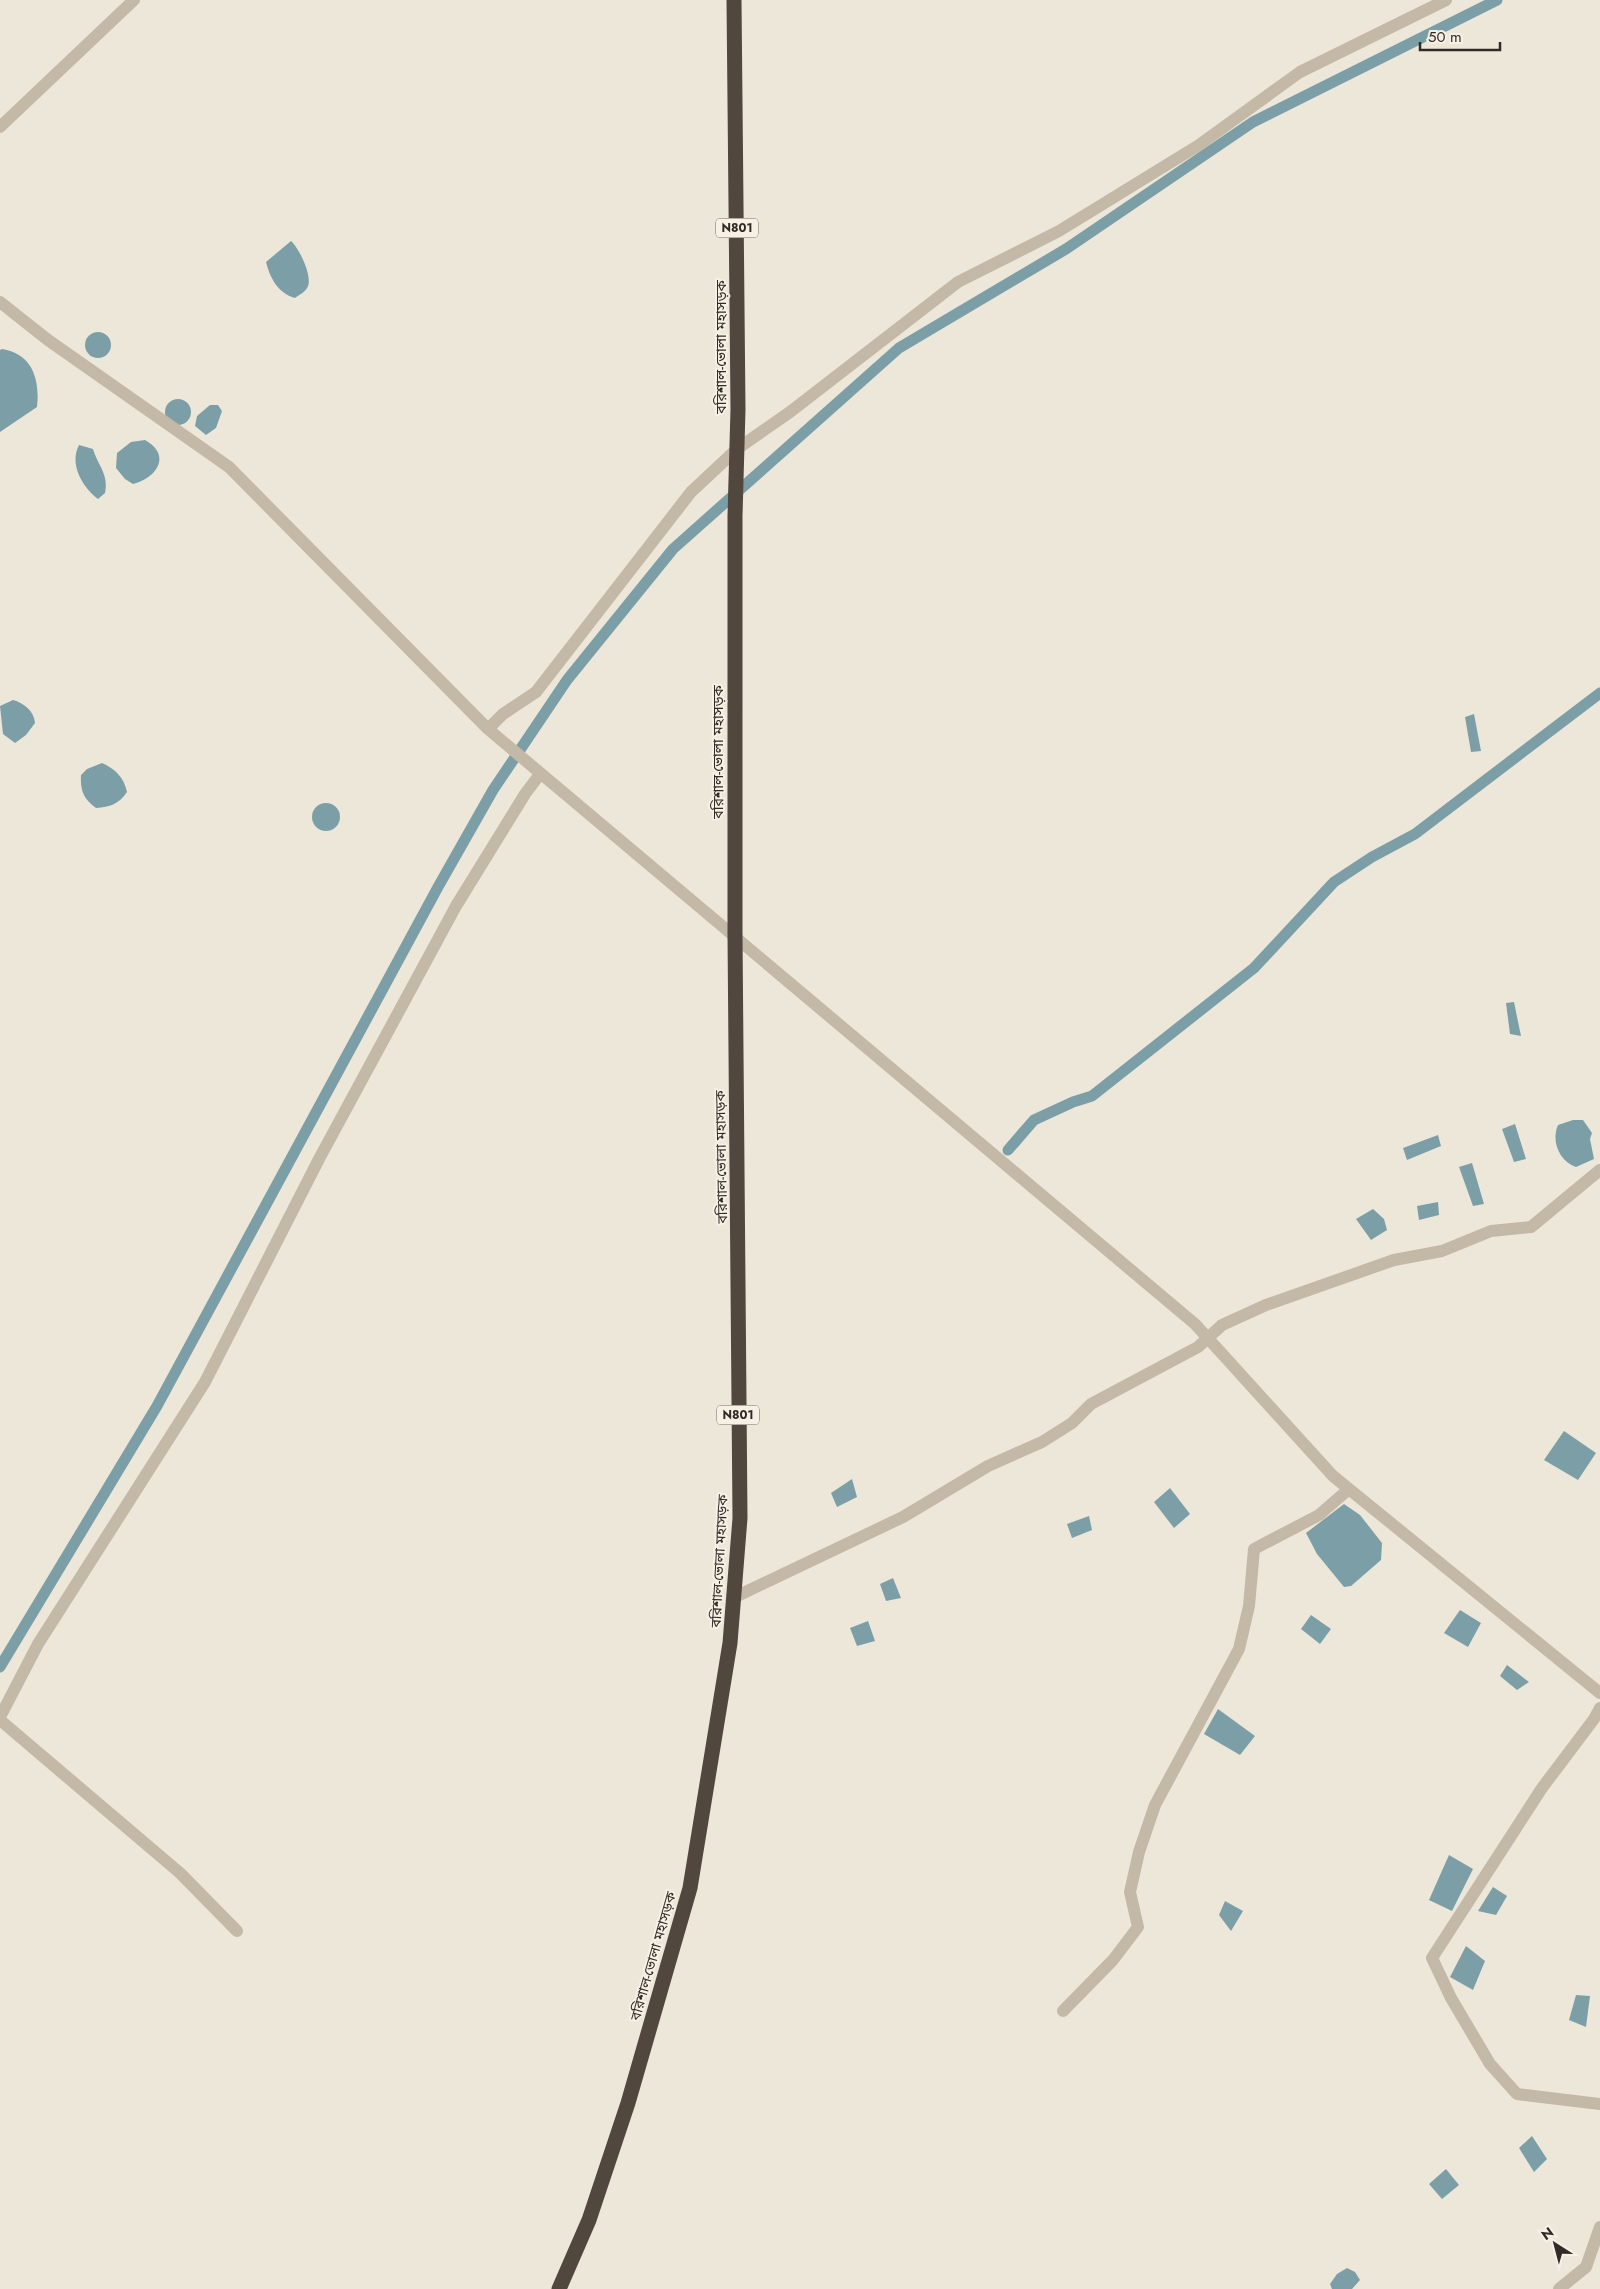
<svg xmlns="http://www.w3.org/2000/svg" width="1600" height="2289" viewBox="0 0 1600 2289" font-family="Jost,'Noto Sans Bengali',sans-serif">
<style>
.water{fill:#7c9fa7}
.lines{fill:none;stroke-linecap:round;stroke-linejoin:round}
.canal{stroke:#7c9fa7;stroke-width:11}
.minor{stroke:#c4b8a7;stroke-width:12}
.highway{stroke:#51473f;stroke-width:15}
.labels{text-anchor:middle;stroke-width:4;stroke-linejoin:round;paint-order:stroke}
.shield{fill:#f6f0e5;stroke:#6c6660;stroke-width:1}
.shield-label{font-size:12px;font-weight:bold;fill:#312b27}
.street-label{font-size:14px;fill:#312b27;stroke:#f6f0e5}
</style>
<rect width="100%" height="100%" fill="#ede7da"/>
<path class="water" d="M291 241C299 248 314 278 307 288 305 292 299 295 295 298 278 293 270 278 266 262Z
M85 345a13 13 0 1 1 26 0a13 13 0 1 1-26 0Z
M2 349C33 354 40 380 37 407L0 432V350Z
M165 412a13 13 0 1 1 26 0a13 13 0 1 1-26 0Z
M210 405H218L222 411 216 428 206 435 195 426 197 416Z
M145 440C172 455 157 478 133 484L125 479 116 468 117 453 131 442Z
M79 445 93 449C98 466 109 474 105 493L98 499C82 487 69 464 79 445Z
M13 700C24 703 34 711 35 723L26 735 15 743 3 734 0 706Z
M1474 714 1481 751 1471 752 1465 717Z
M102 763C115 769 124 777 127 792 119 804 110 807 96 808 84 799 80 791 81 775L87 769Z
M312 817a14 14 0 1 1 28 0a14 14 0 1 1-28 0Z
M1514 1002 1521 1036 1510 1034 1506 1003Z
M1573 1120H1583L1592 1133 1590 1139 1594 1159 1576 1167C1559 1161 1551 1141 1558 1125Z
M1515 1124 1526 1159 1514 1162 1502 1129Z
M1438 1135 1441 1146 1407 1160 1403 1148Z
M1472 1163 1484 1204 1473 1206 1459 1167Z
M1438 1202 1439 1215 1419 1220 1417 1206Z
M1373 1209 1384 1219 1387 1230 1371 1240 1356 1219Z
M1564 1431 1596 1453 1578 1480 1544 1460Z
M852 1479 857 1497 837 1507 831 1493Z
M1170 1488 1190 1514 1174 1528 1154 1502Z
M1344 1504 1360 1515 1382 1543 1381 1560 1351 1586 1344 1587 1317 1554 1306 1533Z
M1089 1516 1092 1530 1072 1538 1067 1524Z
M893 1578 901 1598 886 1601 880 1584Z
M1460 1610 1481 1623 1468 1647 1444 1633Z
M1311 1615 1331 1629 1320 1644 1301 1629Z
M868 1621 875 1641 857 1646 850 1628Z
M1507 1665 1529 1682 1517 1690 1500 1676Z
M1218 1709 1255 1736 1240 1755 1204 1734Z
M1449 1855 1473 1869 1452 1911 1429 1900Z
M1493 1887 1507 1896 1496 1915 1478 1911Z
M1225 1901 1243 1911 1231 1931 1219 1915Z
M1466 1946 1485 1961 1473 1990 1450 1977Z
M1576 1995 1590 1996 1586 2027 1569 2020Z
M1532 2136 1547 2159 1534 2172 1519 2148Z
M1446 2169 1459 2185 1442 2199 1429 2184Z
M1347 2268 1355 2272 1360 2280 1352 2289H1332L1330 2284 1337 2274Z"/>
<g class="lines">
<path class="canal" d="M1008 1150 1034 1120 1073 1102 1092 1096 1254 968 1334 882 1372 857 1415 834 1600 693
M0 1667 157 1406 438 887 493 790 567 680 673 549 899 348 1066 249 1253 122 1497 0"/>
<path class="minor" d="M0 127 134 0
M0 302 48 340 229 467 488 729 1195 1324 1333 1476 1600 1693
M488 729 503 714 536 692 691 492 737 449 790 412 958 282 1059 231 1199 145 1300 72 1446 0
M735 1597 903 1517 988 1466 1042 1442 1072 1423 1091 1404 1198 1347 1222 1325 1266 1305 1394 1260 1442 1251 1491 1231 1531 1227 1600 1170
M1600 1708 1594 1719 1542 1788 1432 1958 1451 1998 1490 2064 1517 2094 1600 2104
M0 1717 38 1644 205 1382 319 1159 456 906 525 794 540 774
M0 1720 180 1873 237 1931
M1063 2011 1113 1960 1138 1927 1130 1892 1139 1852 1155 1805 1239 1649 1249 1606 1254 1549 1319 1515 1349 1489
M1559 2289 1586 2267 1600 2227"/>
<path class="highway" d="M559 2289 589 2220 628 2103 690 1888 730 1643 740 1518 735 935V516L738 409 734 0"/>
</g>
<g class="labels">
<g class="shield">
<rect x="716" y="218.5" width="42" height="19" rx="4"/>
<rect x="717" y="1405.5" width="42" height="19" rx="4"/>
</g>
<g class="shield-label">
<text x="737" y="232">N801</text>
<text x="738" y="1419">N801</text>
</g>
<g class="street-label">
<text transform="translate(721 347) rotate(-90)" y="5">বরিশাল-ভোলা মহাসড়ক</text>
<text transform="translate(718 752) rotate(-90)" y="5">বরিশাল-ভোলা মহাসড়ক</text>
<text transform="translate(721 1157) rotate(-91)" y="5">বরিশাল-ভোলা মহাসড়ক</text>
<text transform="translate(719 1561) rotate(-87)" y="5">বরিশাল-ভোলা মহাসড়ক</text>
<text transform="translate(653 1956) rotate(-74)" y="5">বরিশাল-ভোলা মহাসড়ক</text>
</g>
</g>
<g transform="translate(1555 2244) rotate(324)" stroke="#f6f0e5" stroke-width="4" paint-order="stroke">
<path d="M0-4L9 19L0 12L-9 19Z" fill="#312b27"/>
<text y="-8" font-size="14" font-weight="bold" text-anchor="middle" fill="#312b27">N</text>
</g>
<path d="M1420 42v8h80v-8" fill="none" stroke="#312b27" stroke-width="2.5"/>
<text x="1428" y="42" font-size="15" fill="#312b27" stroke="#f6f0e5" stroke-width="4" paint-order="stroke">50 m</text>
</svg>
